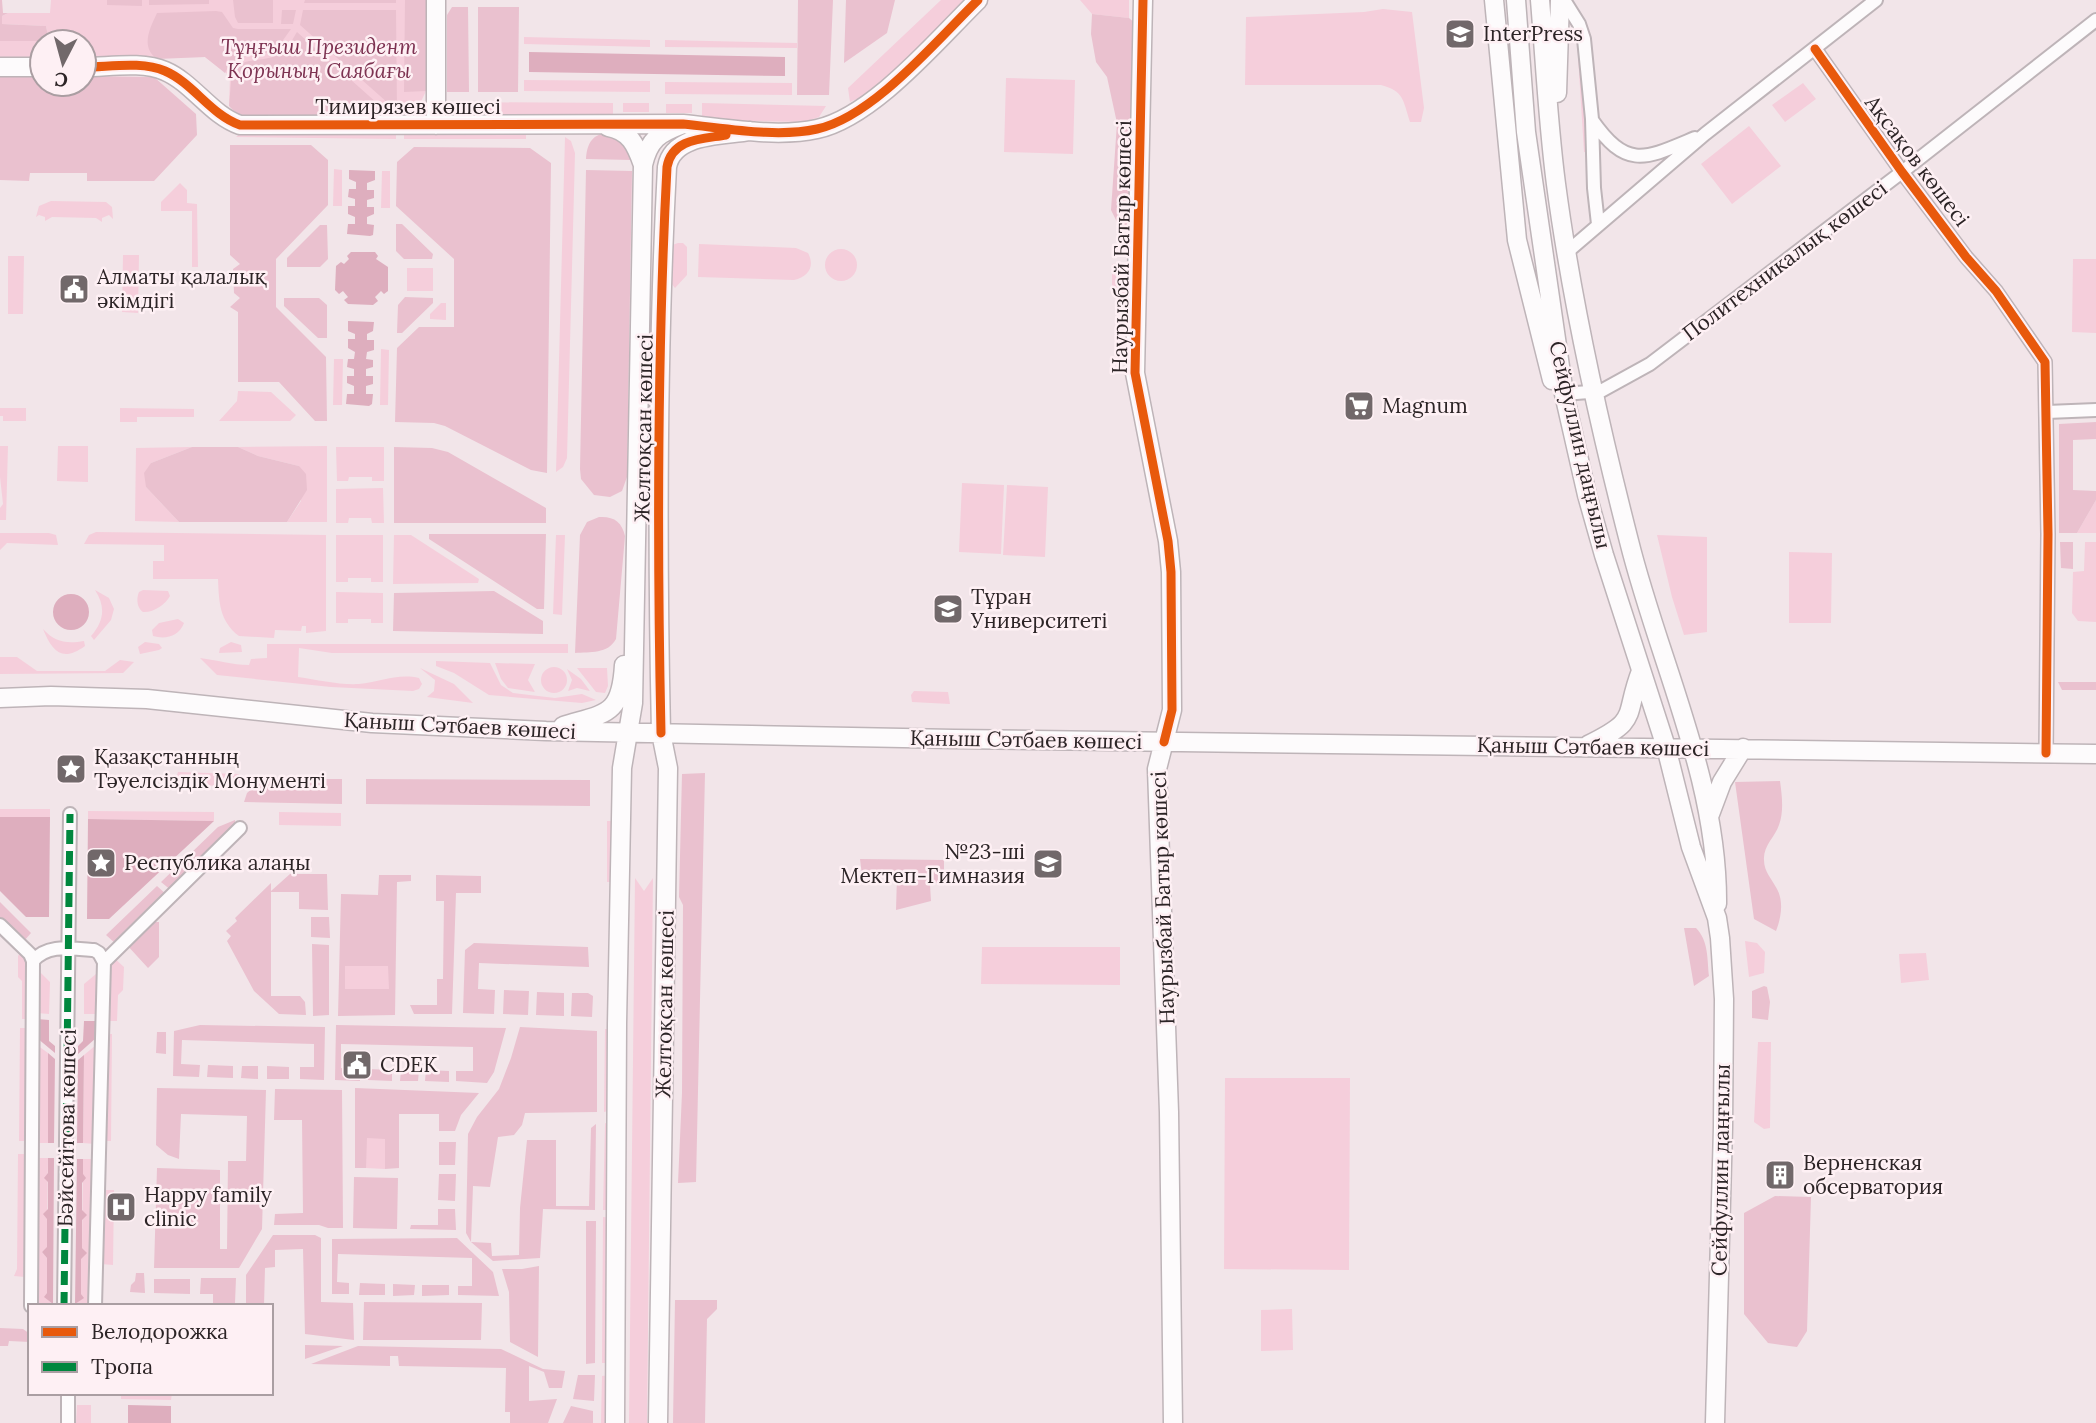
<svg xmlns="http://www.w3.org/2000/svg" width="2096" height="1423" viewBox="0 0 2096 1423" font-family="Lora,serif">
<style>
.green{fill:#f5cedb}
.forest{fill:#eac1cf;fill-rule:evenodd}
.water{fill:#deaebe}
.lines{fill:none;stroke-linecap:round;stroke-linejoin:round}
.street-casing{stroke:#beb4b8;stroke-width:16}
.secondary-casing{stroke:#beb4b8;stroke-width:21}
.street{stroke:#fdfbfc;stroke-width:12}
.secondary{stroke:#fdfbfc;stroke-width:18}
.quiet{stroke:#00873e;stroke-width:7;stroke-dasharray:14 7;stroke-linecap:butt}
.cycleway-casing{stroke:#fef0f4;stroke-width:13}
.cycleway{stroke:#e8590c;stroke-width:9}
.labels{text-anchor:middle;stroke-width:5;stroke-linejoin:round;paint-order:stroke}
.poi-label{font-size:21px;fill:#2c2426;stroke:#fef0f4;text-anchor:start}
.park-label{font-size:21px;font-style:italic;fill:#7d3251;stroke:#fef0f4}
.street-label{font-size:21px;fill:#2c2426;stroke:#fef0f4}
</style>
<rect width="100%" height="100%" fill="#f2e5e9"/>
<path class="green" d="M51 0H426V91L417 110 404 119 229 106 230 76 205 57 84 58V42H42V58L0 57V41H49L46 26 2 24V16L8 13H50Z
M941 0H969L873 92 850 102 848 88Z
M1080 0H1129V18L1092 14Z
M1383 9 1412 12 1424 108 1421 122H1410C1403 100 1404 91 1381 85H1245L1246 17 1364 12Z
M1578 30 1591 152H1584L1577 40Z
M524 37 650 40V47L524 44Z
M665 40 797 43V48L665 47Z
M1006 78 1075 80 1073 154 1004 152Z
M524 80 650 81V92L524 91Z
M665 82 792 83V95L665 94Z
M1803 83 1816 99 1785 122 1772 105Z
M448 102 613 103V119L460 116 454 113Z
M623 103H649V112H623Z
M702 103 826 106 819 117 804 122 702 120Z
M666 104H692V113H666Z
M1749 126 1781 166 1732 204 1701 164Z
M404 132 526 133V139H404Z
M241 133H396V139L236 137Z
M565 137 571 141 575 153 567 458 563 467 556 472Z
M334 169 342 170V206H333Z
M382 171H390V208H381Z
M180 183 187 190V203L197 204 198 267H192V211H161V202Z
M51 201 106 202 112 207 113 219 109 215 102 218V222L96 218 52 217 45 221V217L39 215 36 217 39 206Z
M678 243H683L687 247V275L675 288 671 283 672 245Z
M699 244 796 248 808 253C815 266 809 277 794 280L698 277Z
M825 265a16 16 0 1 1 32 0a16 16 0 1 1-32 0Z
M123 255H139L138 313 122 312Z
M8 256H24L23 314H8Z
M2073 259H2096V333L2072 332Z
M1122 263 1127 264V319H1121L1123 293 1112 292V264Z
M407 268H433V291H407Z
M441 303H446V320L430 319V314Z
M381 349 389 350 388 405H380Z
M334 359H343L342 405H333Z
M238 391 271 392 296 415 290 421H219L237 401Z
M0 408H26V421H3V416H0Z
M120 408 194 409V417H137V422H120Z
M0 446H8L6 520H0V508L3 504 0 477Z
M58 446H88V482L57 481Z
M327 446V522H287L301 501 299 466 258 456 238 447Z
M192 447 151 463 146 487 179 522 135 521 136 448Z
M336 447H384V481H372V477H349L348 481H337Z
M962 483 1004 485 1001 554 959 552Z
M1007 485 1048 487 1045 557 1003 555Z
M383 488 384 523H372L371 518H349L348 523H336V489Z
M2096 500V533H2077Z
M96 532 326 535V631L306 633V626H302L301 631 275 630 274 638 239 636C219 621 219 601 218 579H153V561H164V545L84 544 89 535Z
M0 533H49L56 535 58 545 7 543 0 550Z
M336 535H383V582H371V578H348V582H336Z
M394 535H411L479 579 478 583 393 584Z
M556 535H565L562 615 553 614Z
M1657 535 1707 537V632L1684 635 1672 597Z
M2085 542H2096V622L2078 621 2072 613 2073 572 2084 571Z
M1789 552 1832 553 1831 623H1789Z
M95 590 109 598 114 609 111 620 94 640 91 636C104 621 106 607 95 590Z
M143 590 168 591 170 596C166 604 153 613 143 612 137 608 136 599 139 592Z
M336 592 383 593V623H371V619H348V623H336Z
M178 619 184 623C179 636 166 640 153 636L152 630 159 623Z
M43 629C55 642 66 644 84 641L85 646C62 663 52 651 43 629Z
M145 642 159 644 162 648 159 650 140 654 138 647Z
M231 642 241 645 242 652 219 653 220 648Z
M267 644H568V653H332L299 648 298 677C318 680 339 685 359 684 379 682 398 673 419 678L422 684 419 689 413 691 331 687 217 675 200 658C217 660 232 665 249 665L251 659 267 658Z
M0 657H17L37 671H105L120 660 134 662 123 673 0 674Z
M436 661 490 663 501 685 513 693 555 698 582 694 596 700 582 703 489 695 454 673 436 666Z
M495 663 535 664 528 680 535 692 508 688 501 679Z
M541 680a13 13 0 1 1 26 0a13 13 0 1 1-26 0Z
M420 668 454 684 473 703 427 697 434 691 435 680Z
M577 668H607L608 686 605 693 596 692Z
M567 669 581 679 590 691 577 688 568 691 572 680Z
M914 691 948 692 950 704 912 702 911 695Z
M178 772 239 774 241 779 239 785 235 786 174 785Z
M0 809H50V817H0Z
M88 811 214 812V821L88 819Z
M279 812 341 813V826L279 825Z
M607 821H614L613 882H607Z
M635 878 644 891 653 878 647 1423H629Z
M1745 941 1757 943 1765 952 1764 973 1749 977Z
M982 947H1120V985L981 984Z
M21 952 29 961V1019H22V981L18 977V956Z
M1926 953 1929 980 1901 983 1899 954Z
M113 957 124 967 123 990 118 995 117 1021H106L107 968Z
M344 966H389V989H344Z
M38 970 50 982 49 1014 37 1013Z
M96 974V1014H84V984Z
M20 1028H28L26 1141H19Z
M605 1029H613L612 1110 604 1112Z
M107 1034H112L111 1141H104Z
M1758 1042H1771L1770 1128 1764 1129 1754 1122Z
M37 1045 48 1053V1143H36Z
M96 1045 95 1144 83 1143 84 1055Z
M1225 1078H1350L1349 1270 1224 1269Z
M605 1123 613 1126 612 1210H603Z
M366 1138H385V1169L366 1168Z
M18 1154H27L25 1277 14 1276 17 1269Z
M36 1158H48L47 1248 42 1252 47 1258V1293L45 1297 53 1304 35 1306Z
M83 1159H94L92 1306 75 1304 83 1298 81 1294V1258L86 1253 82 1248Z
M104 1190H114L113 1265 101 1264Z
M603 1217 613 1218 610 1363H602Z
M1292 1309 1293 1350 1261 1351V1310Z
M610 1375 609 1423H601L602 1376Z
M121 1393H172L171 1400 121 1399Z
M77 1405H91V1423H76Z"/>
<path class="forest" d="M0 0H2L3 13H8L2 16V24L46 26 49 41H0Z
M107 0H142V6L107 5Z
M149 0H209V4L149 5Z
M233 0H273V23H238L235 17Z
M305 0H396V3H304Z
M405 0H426V91L404 92Z
M798 0H833L829 95H797Z
M846 0H895L887 33 844 63Z
M452 7H468L469 92H447V15Z
M478 7H519L518 92H478Z
M282 10H296L293 24H281Z
M303 10H396L397 111 300 25Z
M216 11 222 12 233 28 238 29H291L276 50C258 57 235 52 225 73L205 57 157 59C140 47 150 28 157 13Z
M1092 14 1129 18 1136 24 1132 218 1127 229 1117 222 1111 210 1117 123 1107 77 1096 62 1091 34Z
M297 32 395 119H254L239 116 229 106 232 70C246 55 270 64 284 51 290 46 293 38 297 32Z
M0 76H42V84H84V76L154 77 196 114 197 135 154 181H87V173H30L29 181 0 180Z
M606 133 619 135 631 152 632 160 586 159C587 145 591 135 606 133Z
M230 145H311L328 160V205L276 259V307L326 357 327 421H315L279 382H238V312L230 307 240 298 234 293 233 269 240 264 230 255Z
M414 147 530 148 551 163 547 473 531 470 445 426 434 423 395 422 397 348 419 327H454V259L396 206 397 162Z
M586 170 632 171 627 477 622 491 610 497 594 495 581 479 580 469Z
M396 224H402L433 254 432 259H404L396 251Z
M320 225H327L328 259 320 267H287V258Z
M405 297 433 298V303L402 333H397L398 305Z
M284 298H319L327 305V338H318L284 306Z
M2096 422V439L2073 440V490L2096 491V500L2077 533H2059V424Z
M192 447H238L258 456 299 466 306 474 307 490 287 522H179L146 487 144 473 151 463Z
M394 447 432 448 448 452 546 508V523H394Z
M599 517C614 516 622 522 625 536L616 639C608 654 590 652 575 653L580 535 587 522Z
M429 534H546L544 609H537L429 539Z
M2060 542H2073V569L2061 568Z
M494 591 543 621V634L393 631 394 593Z
M2058 682H2096V690H2062Z
M705 773 696 1182 678 1183 682 1093 683 905 679 897 682 774Z
M263 779H342V804L244 802 247 793Z
M366 779 590 780V806L366 804Z
M1780 781C1782 796 1784 811 1779 825 1775 837 1763 846 1764 860 1764 872 1772 879 1777 889 1784 902 1781 918 1776 931L1754 919 1735 782Z
M235 820V825L172 891 161 882 218 827Z
M860 859 944 860V880L930 885 931 901 896 910 897 876 862 875Z
M290 874H327L328 910 299 909V892H271V996H300L305 1002 306 1015 279 1014 254 991 227 941 231 936 226 931 237 921 235 918 271 883V891Z
M379 875H411V881L397 882 395 1015 338 1016 341 894 378 895ZM345 966H388L389 989H345Z
M436 875 481 876V893H456L452 1014H414L410 1005H437V979H443L444 901H436Z
M157 886 167 895 116 944 106 935Z
M0 902 31 933 24 941 0 918Z
M311 917H329L330 938 311 937Z
M150 922H159V957L148 968 126 944Z
M1684 928H1696C1709 941 1707 960 1709 976L1694 986Z
M474 943 588 947 589 967 479 963 478 989 495 990 494 1014 463 1013 465 950Z
M312 944 329 945V1015L313 1016Z
M1764 986 1767 987 1770 1002 1768 1020 1752 1018V991Z
M504 990 529 991 528 1015 503 1014Z
M537 992 564 993V1016L536 1015Z
M572 993H588L593 996 592 1017 571 1016Z
M200 1025 325 1027 324 1080 300 1079V1067H314V1044L182 1040 181 1064 200 1065 199 1077 173 1076 174 1031Z
M336 1025 506 1028 494 1072 487 1083 456 1081V1071H473V1047L341 1044V1068L359 1069 360 1081 335 1080Z
M520 1027 597 1031V1112L525 1113 522 1125 514 1135 498 1137 490 1187 473 1186 471 1242 491 1243 492 1256 519 1255 520 1208 527 1140H556V1206H589L591 1128 596 1124 595 1210 543 1209 540 1258 493 1261 471 1242 466 1233 468 1134 477 1117 499 1089 511 1058Z
M157 1032H166V1054L156 1053Z
M208 1065 233 1066V1078L207 1077Z
M242 1066H258V1079L241 1078Z
M267 1066 289 1067V1079H267Z
M367 1069 392 1070V1081L368 1080Z
M401 1070H419L418 1081H400Z
M426 1070 449 1071V1082L425 1081Z
M157 1088 266 1090 262 1229 239 1268H154L157 1168 220 1170V1249H227L228 1161H246L247 1116 181 1114 179 1159 168 1155 156 1145Z
M355 1088 479 1093 461 1115 455 1131H439V1114H399V1168L385 1169V1139L367 1138 366 1168H355Z
M275 1089 342 1090 343 1228H328L319 1225H274L275 1214 303 1213 302 1120H274Z
M439 1142H456L455 1165H439Z
M439 1174H456L455 1201 438 1200Z
M354 1177 398 1178 397 1229 353 1228Z
M1775 1196 1811 1197 1807 1331 1797 1347 1768 1343 1744 1314V1213Z
M438 1209H455L456 1230 410 1229 411 1225H438Z
M586 1221H596L595 1363 586 1364Z
M273 1235H315L321 1238V1302L353 1303 354 1340 305 1334 303 1249 275 1250V1267L265 1268 264 1306H246V1275Z
M457 1238 493 1272 499 1296 458 1295V1286H472V1258L338 1254 337 1282 349 1283V1294H332V1239Z
M539 1266 538 1357 510 1342 509 1292 502 1269H522Z
M136 1273H144L145 1293 130 1292 131 1285 135 1281Z
M201 1278H236L235 1303 228 1306H213V1294H200Z
M154 1279H190V1294L154 1293Z
M360 1283 385 1284V1295H359Z
M393 1284 415 1285 414 1295 393 1296Z
M422 1285H449V1295L422 1296Z
M675 1300H717V1309L707 1319 705 1423H673Z
M364 1302 482 1303 481 1340H363Z
M0 1328 23 1329 30 1334V1342L9 1341 8 1346H0Z
M305 1345 343 1346 305 1359Z
M358 1346 501 1349 543 1369 565 1371 562 1388H549L544 1372 529 1366V1401L557 1399 548 1423H510V1412H505L506 1368 399 1366 398 1356H390V1366L311 1364Z
M578 1375H595L594 1401 573 1399Z
M571 1406 593 1411V1423H563Z"/>
<path class="water" d="M529 52 785 57V76L529 72Z
M349 170 375 171V180L367 183V190H374V198L367 200V207H374V214L367 217V224L374 225 373 235 370 236 347 234 348 224H355V217L348 214V206H355V199L348 197 349 189H356V182L349 179Z
M351 252H375L378 256 376 259 388 267V291L384 294 381 291 375 297 378 301 373 305 348 304 344 300 348 297 343 291 339 294 335 290 336 266 341 262 344 264 349 259 347 256Z
M348 321 374 322 373 331 367 334V340H374V350L367 352 366 359 373 360V367L366 369V376H373V384L366 386V394H373L372 404 369 406 346 404 347 394H354V386L347 383V376H354V369L347 367 348 359H354L355 352 348 348V339H355V334L348 331Z
M53 612a18 18 0 1 1 36 0a18 18 0 1 1-36 0Z
M0 817H50L49 917H26L0 891Z
M88 819 214 821 109 919H87Z
M37 1019 49 1020V1041L55 1046V1053L37 1038Z
M84 1021H97L96 1038 78 1054V1046L83 1041Z
M48 1053 55 1059 54 1143H48Z
M84 1055 83 1143H77L78 1060Z
M48 1158H54L53 1304 44 1297 47 1293V1258L42 1252 47 1247V1219L43 1214 48 1209V1182L44 1178 48 1173Z
M77 1159H83V1174L86 1178 82 1183V1210L87 1215 82 1220V1248L87 1253 81 1259V1294L84 1298 75 1304Z
M128 1405 171 1406V1423H128Z"/>
<g class="lines">
<g class="street-casing">
<path id="street" d="M1564 0 1579 24 1584 39 1592 119 1594 188 1598 224
M1815 49 1902 172 1966 257 1996 291 2045 362 2048 534 2046 753
M1592 120C1627 170 1645 159 1695 138
M1567 252 1705 134 1876 0
M1564 394 1601 391 1650 364 1902 172 2096 20
M2047 412 2096 410
M0 925 30 954 33 961 31 1306
M33 961C48 943 73 949 94 950L99 953 104 962 95 1306
M104 962 240 828
M64 1306 70 814
M68 1423V1393"/>
</g>
<g class="secondary-casing">
<path id="secondary" d="M1143 0 1135 373 1168 541 1171 572 1172 710 1157 769 1169 1112 1173 1423
M1494 0 1517 240 1552 380
M1516 0 1526 132 1564 394 1587 495 1604 555 1666 747 1691 847 1717 918 1720 938 1724 999 1723 1127 1715 1423
M1540 0C1545 61 1548 123 1556 184 1572 305 1599 424 1629 541 1659 662 1718 778 1717 904
M0 67H42
M84 67C109 67 142 61 165 71 193 83 211 115 240 125L683 124C725 128 776 138 817 129 873 117 937 40 978 0
M1557 93 1560 0
M436 125V0
M608 127C630 131 636 145 643 165
M0 698 51 696 147 699 372 723 546 731 954 739 2096 754
M563 726C606 713 621 716 624 665
M1588 745C1641 719 1623 718 1641 671
M1710 814 1722 782 1743 748
M615 1423 617 1024 622 768 633 703 643 165C649 139 659 133 683 124
M658 1423 668 768 661 733C657 545 657 355 667 167 673 133 723 136 750 131"/>
</g>
<use href="#street" class="street"/>
<use href="#secondary" class="secondary"/>
<path class="quiet" d="M64 1306 70 814"/>
<g class="cycleway-casing">
<path id="cycleway" d="M1143 0 1135 373 1168 541 1171 572 1172 710 1164 742
M1815 49 1902 172 1966 257 1996 291 2045 362 2048 534 2046 753
M84 67C109 67 142 61 165 71 193 83 211 115 240 125L683 124C725 128 776 138 817 129 873 117 937 40 978 0
M661 733C657 545 657 355 667 167 672 138 703 139 726 135"/>
</g>
<use href="#cycleway" class="cycleway"/>
</g>
<defs>
<g id="school-square" transform="scale(1.575)"><rect x="-9" y="-9" width="18" height="18" rx="4" fill="#71686a" stroke="#fef0f4"/><path d="M0-5L7-2L0 1L-7-2ZM-4 1L0 2.5L4 1V4Q0 6-4 4Z" fill="#fff"/></g>
<g id="civic-square" transform="scale(1.575)"><rect x="-9" y="-9" width="18" height="18" rx="4" fill="#71686a" stroke="#fef0f4"/><path d="M-.6-6.5H3V-4.5H.6V-3L4-1V1h2V6H-6V1h2V-1L-.6-3ZM-1.2 2.5V6h2.4V2.5Z" fill="#fff"/></g>
<g id="supermarket-square" transform="scale(1.575)"><rect x="-9" y="-9" width="18" height="18" rx="4" fill="#71686a" stroke="#fef0f4"/><path d="M-6-5.5h2.5l.6 2H6L4.5 2H-2.5L-4.4-4H-6ZM-1.5 3.2a1.3 1.3 0 1 0 .1 0ZM3 3.2a1.3 1.3 0 1 0 .1 0Z" fill="#fff"/></g>
<g id="university-square" transform="scale(1.575)"><rect x="-9" y="-9" width="18" height="18" rx="4" fill="#71686a" stroke="#fef0f4"/><path d="M0-5L7-2L0 1L-7-2ZM-4 1L0 2.5L4 1V4Q0 6-4 4Z" fill="#fff"/></g>
<g id="sight-square" transform="scale(1.575)"><rect x="-9" y="-9" width="18" height="18" rx="4" fill="#71686a" stroke="#fef0f4"/><path d="M0-6L1.8-2.2L6-1.7L2.9 1.2L3.7 5.4L0 3.3L-3.7 5.4L-2.9 1.2L-6-1.7L-1.8-2.2Z" fill="#fff"/></g>
<g id="building-square" transform="scale(1.575)"><rect x="-9" y="-9" width="18" height="18" rx="4" fill="#71686a" stroke="#fef0f4"/><path d="M-4-6H4V6H1V3H-1V6H-4ZM-2.5-4.3h1.7v1.8h-1.7ZM.8-4.3h1.7v1.8H.8ZM-2.5-1h1.7V.8h-1.7ZM.8-1h1.7V.8H.8Z" fill="#fff"/></g>
<g id="hospital-square" transform="scale(1.575)"><rect x="-9" y="-9" width="18" height="18" rx="4" fill="#71686a" stroke="#fef0f4"/><path d="M-5-5h3v3.5h4V-5h3V5h-3V1.5h-4V5h-3Z" fill="#fff"/></g>
</defs>
<g fill-rule="evenodd">
<use href="#school-square" x="1460" y="34"/>
<use href="#civic-square" x="74" y="289"/>
<use href="#supermarket-square" x="1359" y="406"/>
<use href="#university-square" x="948" y="609"/>
<use href="#sight-square" x="71" y="769"/>
<use href="#sight-square" x="101" y="863"/>
<use href="#school-square" x="1048" y="864"/>
<use href="#civic-square" x="357" y="1065"/>
<use href="#building-square" x="1780" y="1175"/>
<use href="#hospital-square" x="121" y="1207"/>
</g>
<g class="labels">
<g class="poi-label">
<text x="1483" y="41">InterPress</text>
<text x="97" y="284">Алматы қалалық<tspan x="97" dy="24">әкімдігі</tspan></text>
<text x="1382" y="413">Magnum</text>
<text x="971" y="604">Тұран<tspan x="971" dy="24">Университеті</tspan></text>
<text x="94" y="764">Қазақстанның<tspan x="94" dy="24">Тәуелсіздік Монументі</tspan></text>
<text x="1025" y="859" text-anchor="end">№23-ші<tspan x="1025" dy="24">Мектеп-Гимназия</tspan></text>
<text x="124" y="870">Республика алаңы</text>
<text x="380" y="1072">CDEK</text>
<text x="1803" y="1170">Верненская<tspan x="1803" dy="24">обсерватория</tspan></text>
<text x="144" y="1202">Happy family<tspan x="144" dy="24">clinic</tspan></text>
</g>
<g class="park-label">
<text x="319" y="54">Тұңғыш Президент<tspan x="319" dy="24">Қорының Саябағы</tspan></text>
</g>
<g class="street-label">
<text x="408" y="114">Тимирязев көшесі</text>
<text transform="translate(1917 161) rotate(53)" y="7">Ақсақов көшесі</text>
<text transform="translate(1122 247) rotate(-89)" y="7">Наурызбай Батыр көшесі</text>
<text transform="translate(1785 261) rotate(-37)" y="7">Политехникалық көшесі</text>
<text transform="translate(644 428) rotate(-89)" y="7">Желтоқсан көшесі</text>
<text transform="translate(1580 445) rotate(77)" y="7">Сейфуллин даңғылы</text>
<text transform="translate(460 726) rotate(3)" y="7">Қаныш Сәтбаев көшесі</text>
<text transform="translate(1026 740) rotate(1)" y="7">Қаныш Сәтбаев көшесі</text>
<text transform="translate(1593 747) rotate(1)" y="7">Қаныш Сәтбаев көшесі</text>
<text transform="translate(1163 898) rotate(-92)" y="7">Наурызбай Батыр көшесі</text>
<text transform="translate(665 1004) rotate(-89)" y="7">Желтоқсан көшесі</text>
<text transform="translate(67 1128) rotate(-89)" y="7">Бәйсейітова көшесі</text>
<text transform="translate(1721 1170) rotate(-89)" y="7">Сейфуллин даңғылы</text>
</g>
</g>
<rect x="28" y="1304" width="245" height="91" fill="#fef0f4" stroke="#aa9ea2" stroke-width="2"/>
<rect x="42" y="1327" width="35" height="10" fill="#e8590c" stroke="#aa9ea2" stroke-width="2"/>
<text x="91" y="1339" font-size="21" fill="#2c2426">Велодорожка</text>
<rect x="42" y="1362" width="35" height="10" fill="#00873e" stroke="#aa9ea2" stroke-width="2"/>
<text x="91" y="1374" font-size="21" fill="#2c2426">Тропа</text>
<g transform="translate(63 63) rotate(186)"><circle r="33" fill="#fef0f4" stroke="#aa9ea2" stroke-width="2"/>
<path d="M0-5L12 26L0 18L-12 26Z" fill="#71686a"/>
<text y="-10" font-size="19" font-weight="bold" text-anchor="middle" fill="#2c2426">С</text>
</g>
</svg>
